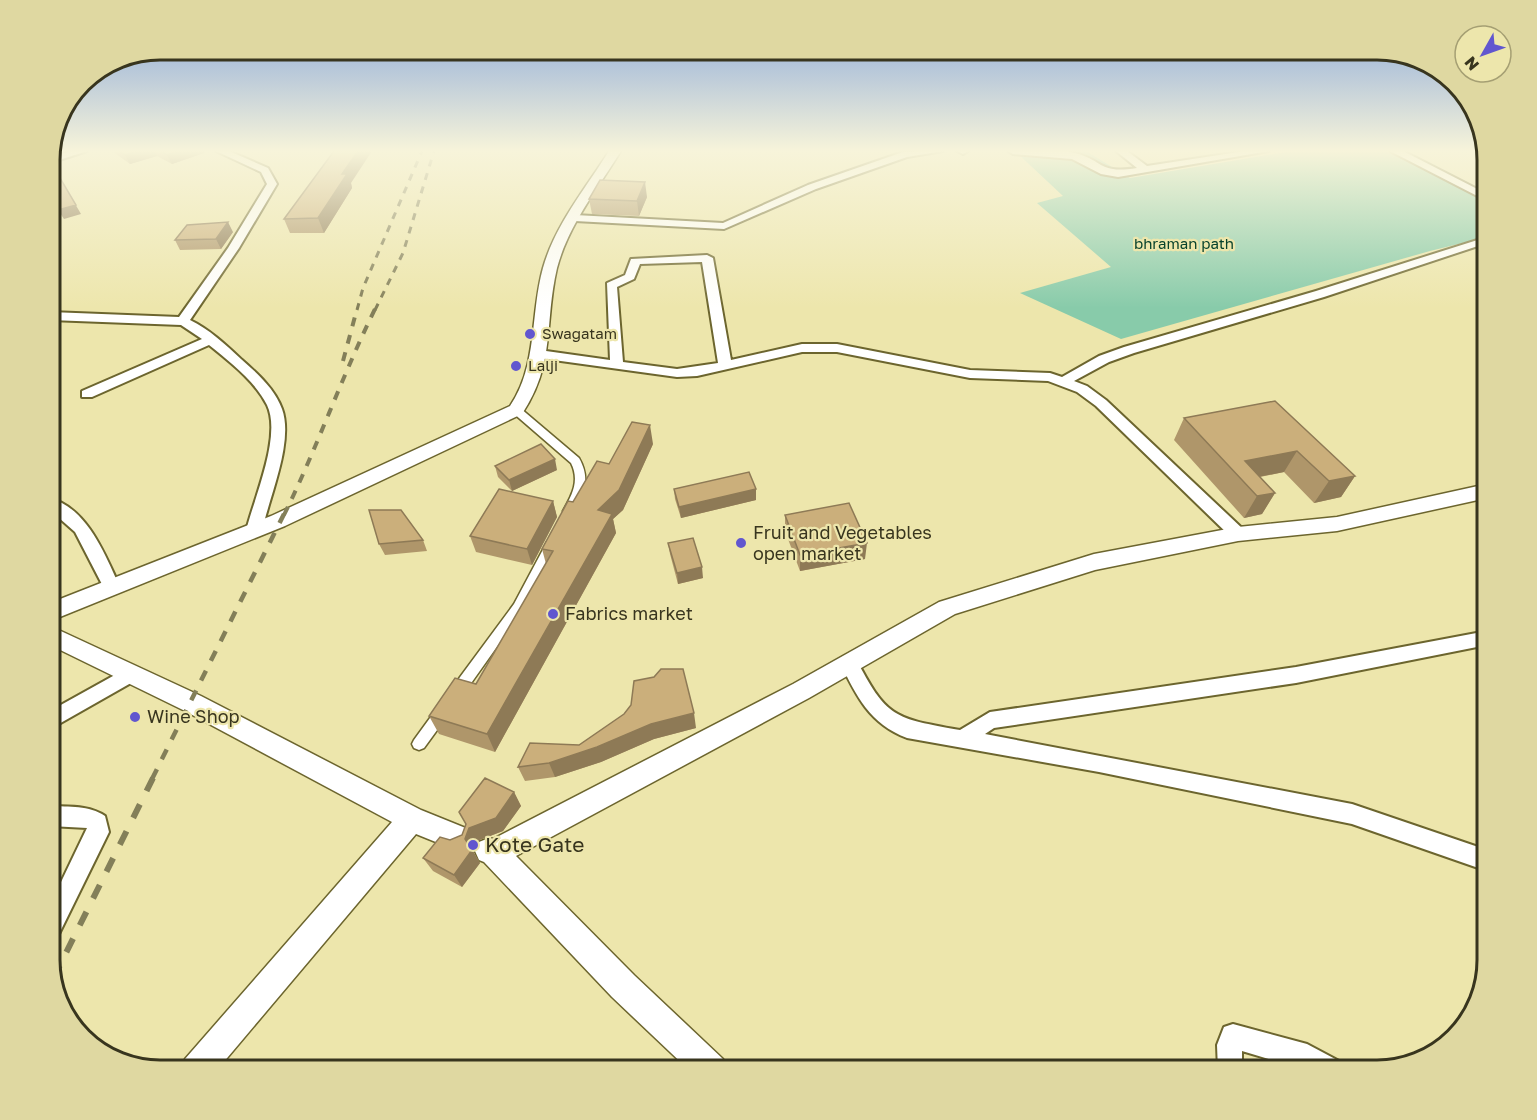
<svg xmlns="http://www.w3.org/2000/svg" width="1537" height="1120" viewBox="0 0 1537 1120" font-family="'Golos Text',sans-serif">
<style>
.green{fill:#88cbaa}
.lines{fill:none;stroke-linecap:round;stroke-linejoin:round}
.pedestrian-casing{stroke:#6c652e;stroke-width:3}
.minor-casing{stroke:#6c652e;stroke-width:4}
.tertiary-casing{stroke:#6c652e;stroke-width:3}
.pedestrian{fill:#fff;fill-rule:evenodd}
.minor{fill:#fff;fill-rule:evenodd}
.tertiary{fill:#fff;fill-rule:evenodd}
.rail-far3{stroke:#837f59;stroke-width:3;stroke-dasharray:7 7;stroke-linecap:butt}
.rail-far2{stroke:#837f59;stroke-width:4;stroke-dasharray:9 9;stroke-linecap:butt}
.rail-far1{stroke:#837f59;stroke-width:4.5;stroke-dasharray:11 11;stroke-linecap:butt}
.rail{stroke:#837f59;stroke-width:6;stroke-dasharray:15 15;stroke-linecap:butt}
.wall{fill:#af966a}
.shaded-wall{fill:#8e7a56}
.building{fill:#cbaf7b;stroke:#8e7a56;stroke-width:1.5}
.poi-dot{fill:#6156cf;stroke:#ede6ac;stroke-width:2}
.labels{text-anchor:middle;stroke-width:4.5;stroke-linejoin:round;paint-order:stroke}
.far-park-label{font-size:15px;fill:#07422c;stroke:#ede6ac}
.far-poi-label{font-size:15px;fill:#38351e;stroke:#ede6ac;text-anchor:start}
.poi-label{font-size:18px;fill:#38351e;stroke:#ede6ac;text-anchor:start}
.near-poi-label{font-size:21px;fill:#38351e;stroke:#ede6ac;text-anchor:start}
.rim{fill:none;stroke:#38351e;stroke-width:3}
</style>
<rect width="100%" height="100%" fill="#ede6ac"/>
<path class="green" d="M1015 151H1086L1130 178 1292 151H1387L1487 199V237L1430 251 1121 339 1020 293 1111 267 1037 203 1063 196Z"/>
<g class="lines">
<g class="pedestrian-casing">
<path id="pedestrian" d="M516 407 520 408 579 458C591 479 584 494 573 514L569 515 563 511C572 495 580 481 571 463L512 412V408Z
M551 541 557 545 523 610 462 696 457 698 452 696 450 692 452 688 514 604 547 542Z
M443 705 448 707 450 711 448 715 424 748 419 750 414 748 412 744 414 740 438 707Z"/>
</g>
<g class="minor-casing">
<path id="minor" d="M71 151H87L50 163V157Z
M216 151H229L268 168 277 184 239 248 190 320C209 329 226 345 241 359 257 373 275 389 282 409 294 442 269 497 262 531L254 537 246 531C254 498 282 436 267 405 255 381 230 362 209 345L92 397H82V391L202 339 181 325 50 320V312L179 317 228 248 267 184 261 172Z
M943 151 907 157 816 189 724 229 575 221 570 218 575 215 723 223 808 185 903 152Z
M957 151H968L963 154Z
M1008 151C1030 151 1054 148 1075 153 1105 161 1098 174 1137 168L1116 151H1127L1147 166 1245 151H1269L1118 177 1101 174 1072 159 1013 154Z
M1390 151H1403L1487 194V201Z
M1487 237V243L1324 297 1134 353 1109 362 1074 381 1087 386 1106 400 1244 530 1246 534 1238 540 1232 538 1096 406 1077 392 1048 381 970 378 837 352H802L697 376 677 377 539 358 533 354 539 350 610 360 607 283 625 275 631 259 707 255 713 258 731 360 802 344H837L970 370 1050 373 1062 377 1099 356 1124 347 1316 291ZM702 262 718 363 677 369 623 362 617 287 634 279 640 264Z
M50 498C88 509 105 555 120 587L118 592H106L75 532 50 510Z
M1487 631V645L1296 683 994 728 985 734 1352 804 1487 850V871L1352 824 1099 772 907 738C870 724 856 696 840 662L843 657 849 654 855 657C887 719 894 718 960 730L990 712 1296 667Z
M131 666 138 669 140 674 138 679 50 729V711Z
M50 806C69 807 89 805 105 816L109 832 58 936 50 939V905L87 828 50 826Z
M1233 1024 1307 1044 1339 1061 1342 1070H1306L1242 1051V1070H1218L1217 1045 1224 1027Z"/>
</g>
<g class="tertiary-casing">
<path id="tertiary" d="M609 151H621C598 188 568 226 557 268 544 323 556 363 522 414L285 526 50 621V603L271 516 510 406C538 365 530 314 543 268 555 225 586 188 609 151Z
M1487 484V498L1337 531 1238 541 1095 570 955 614 809 698 516 856 634 975 723 1059 728 1070H689L612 997 484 862 479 860 475 851 479 842 489 838 493 839 793 684 939 602 1094 554 1238 527 1337 517Z
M50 626 201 696 421 810 468 829 472 838 468 847 458 851 416 834 217 1070H180L185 1059 392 822 183 710 50 645Z"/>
</g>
<use href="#pedestrian" class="pedestrian"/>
<use href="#minor" class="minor"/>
<use href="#tertiary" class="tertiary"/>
<path class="rail-far3" d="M357 310 363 288 422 151
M375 310 403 253 434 151"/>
<path class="rail-far2" d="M343 361 357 309
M284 515C317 448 342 376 375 309"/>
<path class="rail-far1" d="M152 779 284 514"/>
<path class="rail" d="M53 979 153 778"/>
</g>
<path class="wall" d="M112 151H204V153L172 164 157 156 130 164Z
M351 183 352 188 324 233H290L284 219Z
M647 197 639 216 592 214 589 199Z
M233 232 221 249 180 250 175 240Z
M1275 401 1355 476 1341 497 1314 503 1284 472 1260 477 1275 493 1262 514 1244 518 1174 440 1184 418Z
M653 444 623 510 613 519 616 533 495 752 439 734 429 716 476 684 546 564 542 549 573 502 609 464Z
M495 466 557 470 512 491 498 477Z
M674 489H756V500L681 518 675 499Z
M553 501 557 517 532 565 476 552 470 536Z
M785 515 865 559 800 571 785 531Z
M423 540 427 551 385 555 379 544Z
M668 543 703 578 678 584 670 554Z
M631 705 696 728 654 739 601 762 555 777 525 781 518 767 579 745 624 714Z
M514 792 521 806 503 831 477 841 473 851 480 863 462 887 433 871 423 858 450 840 462 835 466 824 459 812Z"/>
<path class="shaded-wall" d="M137 151H155L157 156 130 164 125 155Z
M178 151H204V153L172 164 167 155Z
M358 151H372L351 183 352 188 324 233 318 218 342 174Z
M50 161 81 214 64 219 58 210Z
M645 182 647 197 639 216 637 201Z
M228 222 233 232 221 249 216 239Z
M650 425 653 444 623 510 613 519 616 533 495 752 487 734 598 510Z
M1297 451 1284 472 1242 480 1245 461Z
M555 459 557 470 512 491 509 480Z
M1355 476 1341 497 1314 503 1329 481Z
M756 489V500L681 518 679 507Z
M1275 493 1262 514 1244 518 1257 496Z
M553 501 557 517 532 565 527 549Z
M867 543 865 559 800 571V555Z
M702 567 703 578 678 584 677 573Z
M694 713 696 728 654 739 601 762 555 777 549 763 651 724Z
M514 792 521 806 503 831 477 841 473 851 480 863 462 887 454 875 469 828Z"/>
<path class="building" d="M120 151H137L125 155Z
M161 151H178L167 155Z
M334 151H358L342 174H347L318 218 284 219Z
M50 161 76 205 58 210 50 195Z
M600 180 645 182 637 201 589 199Z
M228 222 216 239 175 240 187 225Z
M1275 401 1355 476 1329 481 1297 451 1245 461 1275 493 1257 496 1184 418Z
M632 422 650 425 619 490 598 510 612 514 487 734 429 716 455 678 476 684 553 551 542 549 568 501 573 502 597 461 609 464Z
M541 444 555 459 509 480 495 466Z
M749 472 756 489 679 507 674 489Z
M499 489 553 501 527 549 470 536Z
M849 503 867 543 800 555 785 515Z
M369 510H401L423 540 379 544Z
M693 538 702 567 677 573 668 543Z
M661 669H683L694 713 651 724 597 747 549 763 518 767 530 743 579 745 624 714 631 705 634 681 654 677Z
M485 778 514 792 496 818 469 828 465 839 472 850 454 875 423 858 440 837 450 840 462 835 466 824 459 812Z"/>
<linearGradient id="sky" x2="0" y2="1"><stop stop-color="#81a2d9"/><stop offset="0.49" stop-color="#f7f4da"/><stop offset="1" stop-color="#f7f4da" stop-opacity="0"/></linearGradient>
<rect width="1537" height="308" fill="url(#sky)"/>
<g class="poi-dot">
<circle cx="530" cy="334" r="6"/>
<circle cx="516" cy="366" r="6"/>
<circle cx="741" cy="543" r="6"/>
<circle cx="553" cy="614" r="6"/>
<circle cx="135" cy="717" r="6"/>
<circle cx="473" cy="845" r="6"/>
</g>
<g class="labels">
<g class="far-park-label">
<text x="1184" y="249">bhraman path</text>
</g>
<g class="far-poi-label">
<text x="542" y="339">Swagatam</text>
<text x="528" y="371">Lalji</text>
</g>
<g class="poi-label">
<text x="753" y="539">Fruit and Vegetables<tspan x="753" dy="21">open market</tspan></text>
<text x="565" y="620">Fabrics market</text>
<text x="147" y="723">Wine Shop</text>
</g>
<g class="near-poi-label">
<text x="485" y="852">Kote Gate</text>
</g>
</g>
<path d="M0 0H1537V1120H0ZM160 60H1377A100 100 0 0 1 1477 160V960A100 100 0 0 1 1377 1060H160A100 100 0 0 1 60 960V160A100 100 0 0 1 160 60Z" fill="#dfd8a1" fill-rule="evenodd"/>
<path class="rim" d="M160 60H1377A100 100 0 0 1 1477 160V960A100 100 0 0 1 1377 1060H160A100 100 0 0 1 60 960V160A100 100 0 0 1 160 60Z"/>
<g transform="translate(1483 54) rotate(230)"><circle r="28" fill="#ede6ac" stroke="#a59f73" stroke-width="1.5"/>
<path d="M0-4.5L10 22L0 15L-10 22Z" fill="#6156cf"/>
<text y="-9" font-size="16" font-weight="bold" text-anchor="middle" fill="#38351e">N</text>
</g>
</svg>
